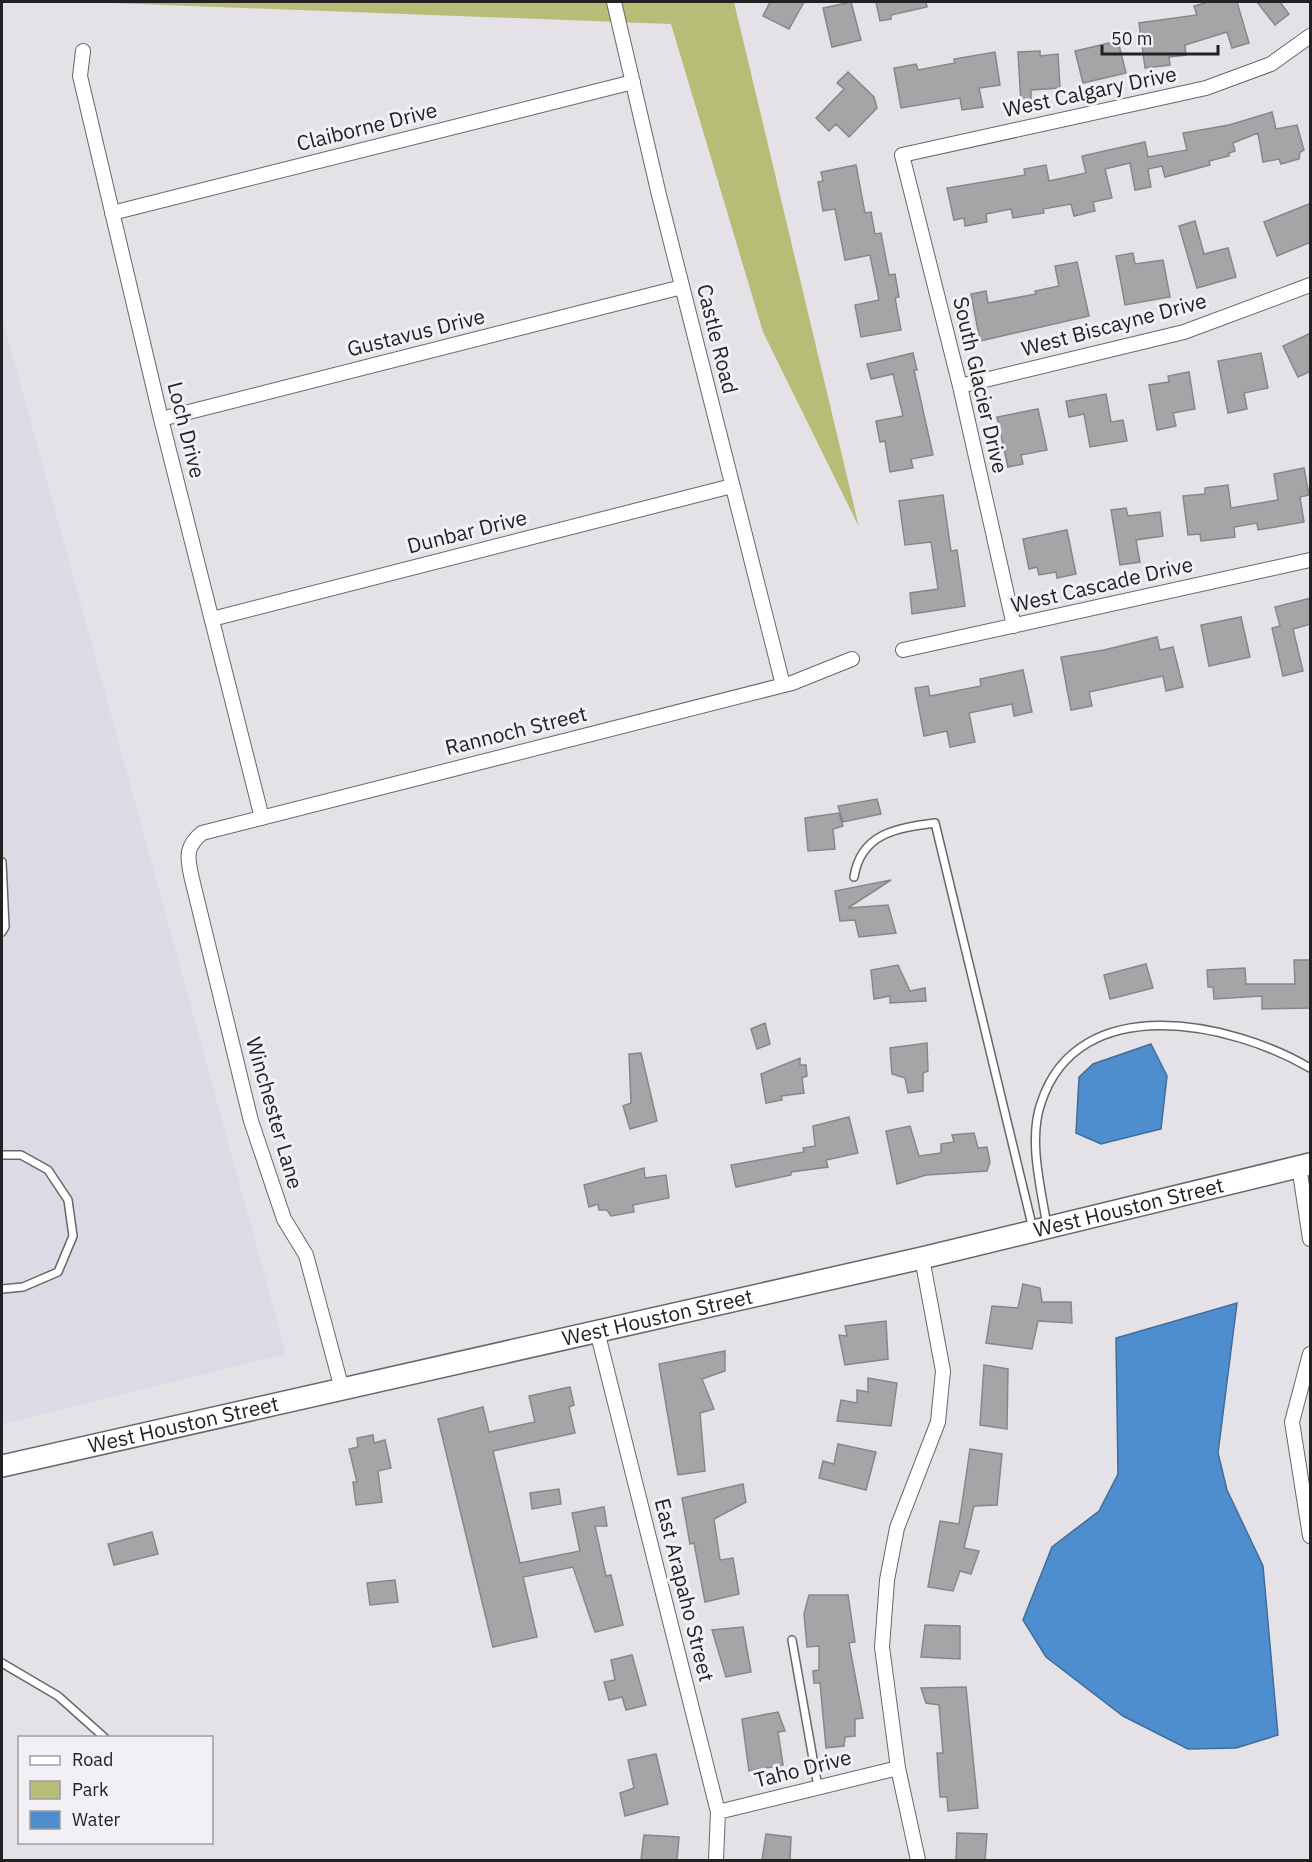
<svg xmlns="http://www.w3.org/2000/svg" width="1312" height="1862" viewBox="0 0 1312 1862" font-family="'IBM Plex Sans',sans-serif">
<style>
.built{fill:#ddd9e5}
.green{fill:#b7bc77}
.water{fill:#4e8dce;stroke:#416d9b;stroke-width:1.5}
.building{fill:#a7a4a7;stroke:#898689;stroke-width:1.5}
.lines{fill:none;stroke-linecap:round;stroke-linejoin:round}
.lane-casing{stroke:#68676a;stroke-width:10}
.street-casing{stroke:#68676a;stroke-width:16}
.primary-casing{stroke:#68676a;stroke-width:24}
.lane{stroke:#fff;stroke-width:7}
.street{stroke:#fff;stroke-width:14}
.primary{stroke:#fff;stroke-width:21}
.labels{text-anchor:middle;stroke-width:6;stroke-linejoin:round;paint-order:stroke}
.street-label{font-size:21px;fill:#222123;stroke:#f1f0f4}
</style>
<rect width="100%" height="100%" fill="#e4e2e6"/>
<path class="built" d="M2 317 286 1354 2 1424Z"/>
<path class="green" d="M86 2H734L859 527 763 332 671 24Z"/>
<path class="water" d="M1151 1044 1167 1076 1161 1129 1101 1144 1076 1133 1079 1077 1093 1064Z
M1237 1303 1218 1453 1227 1490 1263 1566 1278 1735 1236 1748 1188 1749 1123 1716 1046 1657 1023 1620 1052 1547 1099 1511 1118 1474 1116 1338Z"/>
<path class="building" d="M770 2H804L789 29 763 16Z
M851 2 861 40 832 47 823 8Z
M876 2H926L927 7 891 15V19L880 21Z
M1209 2H1237L1249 43 1232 48 1227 32 1185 45 1186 55 1169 57 1170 65 1145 68 1139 23 1197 15 1194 6Z
M1257 2H1280L1289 14 1275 25Z
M1118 41 1126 73 1083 83 1075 51Z
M1040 51V56L1058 54 1060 88 1031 90V104H1021L1018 52Z
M995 52 1000 85 979 88 983 107 962 110 960 98 901 108 894 68 916 64 918 70 955 63 954 59Z
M848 72 874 97 877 108 849 137 836 124 829 131 816 118 844 89 837 83Z
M1272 112 1276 129 1297 125 1304 150 1300 152 1299 159 1281 164 1279 159 1263 162 1258 133 1233 143 1235 151 1229 153V156L1209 161 1210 165 1165 177 1162 166 1148 169 1151 187 1135 190 1130 163 1105 169 1112 198 1093 202 1095 211 1074 216 1071 204 1043 209 1044 213 1013 218 1011 209 986 214 987 222 965 226 964 218 954 220 947 188 1025 175 1024 169 1046 165 1049 181 1086 173 1082 156 1145 142 1148 157 1187 150 1183 133 1229 125Z
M856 165 865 213 871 212 875 234 881 233 889 275 895 274 899 297 895 298 901 330 861 337 855 305 879 300 870 255 845 260 835 209 823 211 818 182 823 181 821 172Z
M1311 203V242L1277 256 1264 222Z
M1195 221 1204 254 1228 248 1236 277 1197 288 1179 226Z
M1133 253 1135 264 1163 260 1170 297 1125 305 1116 256Z
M1077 262 1089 316 980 341 971 294 986 291 988 303 1036 294 1035 291 1059 286 1055 266Z
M1311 333V371L1298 377 1283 346Z
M913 353 917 370H914L933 455 911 459 913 468 890 472 885 441 880 442 876 421 903 416 893 374 871 379 867 364Z
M1261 353 1268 388 1244 393 1247 409 1228 413 1218 361Z
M1189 372 1195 409 1173 413 1176 426 1157 430 1149 385 1169 382 1168 376Z
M1106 394 1111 422 1123 420 1127 441 1090 447 1084 414 1069 417 1066 401Z
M1038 409 1047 450 1021 455 1023 464 1008 467 997 417Z
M1304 468 1309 495 1300 497 1304 522 1258 530 1257 523 1234 527 1235 537 1201 541 1200 534 1188 535 1183 496 1205 494V488L1228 485 1231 508 1278 500 1274 474Z
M943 495 951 551 957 550 965 606 912 614 910 593 938 589 931 542 905 545 899 501Z
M1126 508 1128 516 1160 512 1163 536 1136 540 1140 562 1120 565 1111 510Z
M1067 530 1076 574 1057 578 1056 572 1039 575 1037 567 1029 569 1023 539Z
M1311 598V624L1293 629 1303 671 1283 676 1272 628 1280 626 1275 607Z
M1241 617 1250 657 1209 666 1201 625Z
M1157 637 1160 650 1173 647 1183 687 1166 691 1163 676 1089 692 1092 706 1071 710 1061 657 1104 650Z
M1023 670 1032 712 1014 716 1012 704 969 713 975 742 950 747 947 731 924 736 915 688 928 686 930 696 981 686 980 679Z
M877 799 881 814 843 822 838 806Z
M839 813 843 826 833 829 835 849 808 851 805 818Z
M891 880 848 908 888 905 896 933 859 937 855 920 840 921 835 891Z
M1294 960H1311V1008L1262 1009V996L1214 999 1213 987H1208L1207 970 1245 968 1246 984H1295Z
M1146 964 1153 988 1110 999 1104 975Z
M898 965 910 991 925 988 926 1001 890 1003V996L874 999 871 970Z
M765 1023 770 1044 757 1049 751 1029Z
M927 1043 928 1071 923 1073V1091L908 1093 905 1078 892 1074 890 1048Z
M641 1053 657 1121 630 1129 623 1106 631 1103 629 1054Z
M800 1058V1065H806L807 1076 802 1078 804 1093 781 1096 782 1100 766 1103 761 1074Z
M849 1117 858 1153 826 1160 828 1167 791 1172V1175L736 1187 731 1165 804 1152 803 1148 815 1146 813 1126Z
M910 1126 919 1156 941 1153V1144L954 1142 952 1135 974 1133 978 1148 987 1147 990 1162 987 1171 926 1175 897 1184 886 1131Z
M644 1168 645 1178 666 1175 669 1198 633 1205 634 1212 611 1216 607 1210H599L598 1204 589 1207 584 1185Z
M1023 1284 1040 1288 1042 1302H1071L1072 1323 1038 1321 1032 1349 986 1343 992 1306 1018 1308Z
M886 1321 888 1359 845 1365 839 1335 847 1336 845 1326Z
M725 1351V1371L702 1379 714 1409 700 1413 705 1471 678 1475 659 1364Z
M984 1365 1008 1369 1007 1429 980 1425Z
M868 1378 897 1383 891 1426 837 1421 841 1400 857 1403V1390L868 1392Z
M570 1387 574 1405 569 1407 575 1433 493 1451 520 1563 580 1551 572 1513 604 1507 607 1526H595L606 1576 611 1575 623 1625 595 1632 573 1567 523 1577 537 1637 493 1647 438 1419 483 1407 489 1432 535 1422 529 1396Z
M373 1435 374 1443 385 1440 391 1468 378 1471 382 1502 356 1505 353 1482H357L349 1449 358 1447 357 1438Z
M838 1444 876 1452 866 1490 819 1478 823 1461 834 1464Z
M970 1449 1002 1454 997 1505 974 1506 964 1548 979 1551 971 1574 960 1571 953 1591 928 1587 940 1521 959 1524Z
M743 1484 746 1502 714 1519 720 1560 733 1558 739 1594 705 1602 694 1543 690 1544 682 1498Z
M559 1489 561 1504 532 1509 530 1493Z
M152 1532 158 1554 114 1565 108 1544Z
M395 1580 398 1602 370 1605 367 1583Z
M809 1595H848L855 1642 849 1643 863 1718 855 1719V1736L845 1737 844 1746 826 1748 820 1683H814L813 1671 819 1670V1646L807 1647 804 1614Z
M925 1625 960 1626V1659L921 1657Z
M743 1627 751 1672 726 1677 712 1630Z
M632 1655 646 1705 626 1710 622 1697 609 1700 604 1682 615 1680 611 1660Z
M966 1687 978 1808 948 1811 947 1797H940L937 1753H943L939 1705 926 1703 921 1688Z
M778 1712 785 1731 778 1732 783 1765 749 1771 742 1719Z
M656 1754 668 1804 625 1816 620 1793 634 1788 628 1760Z
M957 1833 987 1834 985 1860H956Z
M766 1834 791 1837 790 1860H762Z
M644 1835 679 1837 677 1860H641Z"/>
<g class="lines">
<g class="lane-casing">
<path id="lane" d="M2 862 5 927 2 932
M854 877C861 833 897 828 935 823L1033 1229
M2 1155H21L48 1170 68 1200 73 1236 58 1272 23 1287 2 1289
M1047 1226C1041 1188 1028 1140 1041 1103 1078 989 1232 1022 1310 1068
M792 1640 818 1787
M2 1663 58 1696 105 1738"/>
</g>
<g class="street-casing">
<path id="street" d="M614 2 659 195 783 685
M83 51 80 76 161 419 262 818
M112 213 633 82
M960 386 1184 332 1310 285
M161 419 682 287
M212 619 732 486
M1014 626 960 386 902 155 1206 88 1271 64 1310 36
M903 650 1310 560
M1299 1166 1310 1239
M597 1331 718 1812 716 1860
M1310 1354 1292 1422 1310 1536
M342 1389 306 1255 284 1219 251 1121 191 875C187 856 186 846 202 833L792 683 852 659
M718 1812 898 1768
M918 1860 898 1768 882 1647 887 1580 897 1528 938 1422 943 1371 922 1258"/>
</g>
<g class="primary-casing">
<g id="primary">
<path id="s1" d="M2 1466 922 1258 1310 1164"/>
</g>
</g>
<use href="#lane" class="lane"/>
<use href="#street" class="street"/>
<use href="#primary" class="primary"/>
</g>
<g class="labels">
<g class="street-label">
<text transform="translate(1090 92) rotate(-12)" y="7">West Calgary Drive</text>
<text transform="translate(367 127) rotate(-14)" y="7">Claiborne Drive</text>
<text transform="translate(1114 325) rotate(-15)" y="7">West Biscayne Drive</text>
<text transform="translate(416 333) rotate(-14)" y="7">Gustavus Drive</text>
<text transform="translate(717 339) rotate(76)" y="7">Castle Road</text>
<text transform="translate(980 385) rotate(77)" y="7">South Glacier Drive</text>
<text transform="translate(186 430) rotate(76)" y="7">Loch Drive</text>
<text transform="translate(467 532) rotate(-14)" y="7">Dunbar Drive</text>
<text transform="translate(1102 585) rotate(-13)" y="7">West Cascade Drive</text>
<text transform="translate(516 731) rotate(-14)" y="7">Rannoch Street</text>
<text transform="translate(274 1113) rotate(74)" y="7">Winchester Lane</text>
<text dy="7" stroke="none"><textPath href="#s1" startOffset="1156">West Houston Street</textPath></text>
<text dy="7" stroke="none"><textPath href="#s1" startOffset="672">West Houston Street</textPath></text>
<text dy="7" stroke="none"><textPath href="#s1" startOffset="186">West Houston Street</textPath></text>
<text transform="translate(684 1590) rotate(76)" y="7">East Arapaho Street</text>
<text transform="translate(803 1769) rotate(-14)" y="7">Taho Drive</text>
</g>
</g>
<rect width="1312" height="1862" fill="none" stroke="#222123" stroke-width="6"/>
<rect x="18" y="1736" width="195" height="108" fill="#f1f0f4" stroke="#9e9da0" stroke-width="1.5"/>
<rect x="30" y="1756" width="30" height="9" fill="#ffffff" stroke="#9e9da0" stroke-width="1.5"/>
<text x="72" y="1766" font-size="18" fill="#222123">Road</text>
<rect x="30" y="1781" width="30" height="18" fill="#b7bc77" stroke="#9e9da0" stroke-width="1.5"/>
<text x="72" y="1796" font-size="18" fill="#222123">Park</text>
<rect x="30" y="1811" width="30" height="18" fill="#4e8dce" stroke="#9e9da0" stroke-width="1.5"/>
<text x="72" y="1826" font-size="18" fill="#222123">Water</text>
<path d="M1102 45v9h116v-9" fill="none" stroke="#222123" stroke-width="3"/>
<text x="1111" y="45" font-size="18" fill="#222123" stroke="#f1f0f4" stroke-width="4.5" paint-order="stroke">50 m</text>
</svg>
